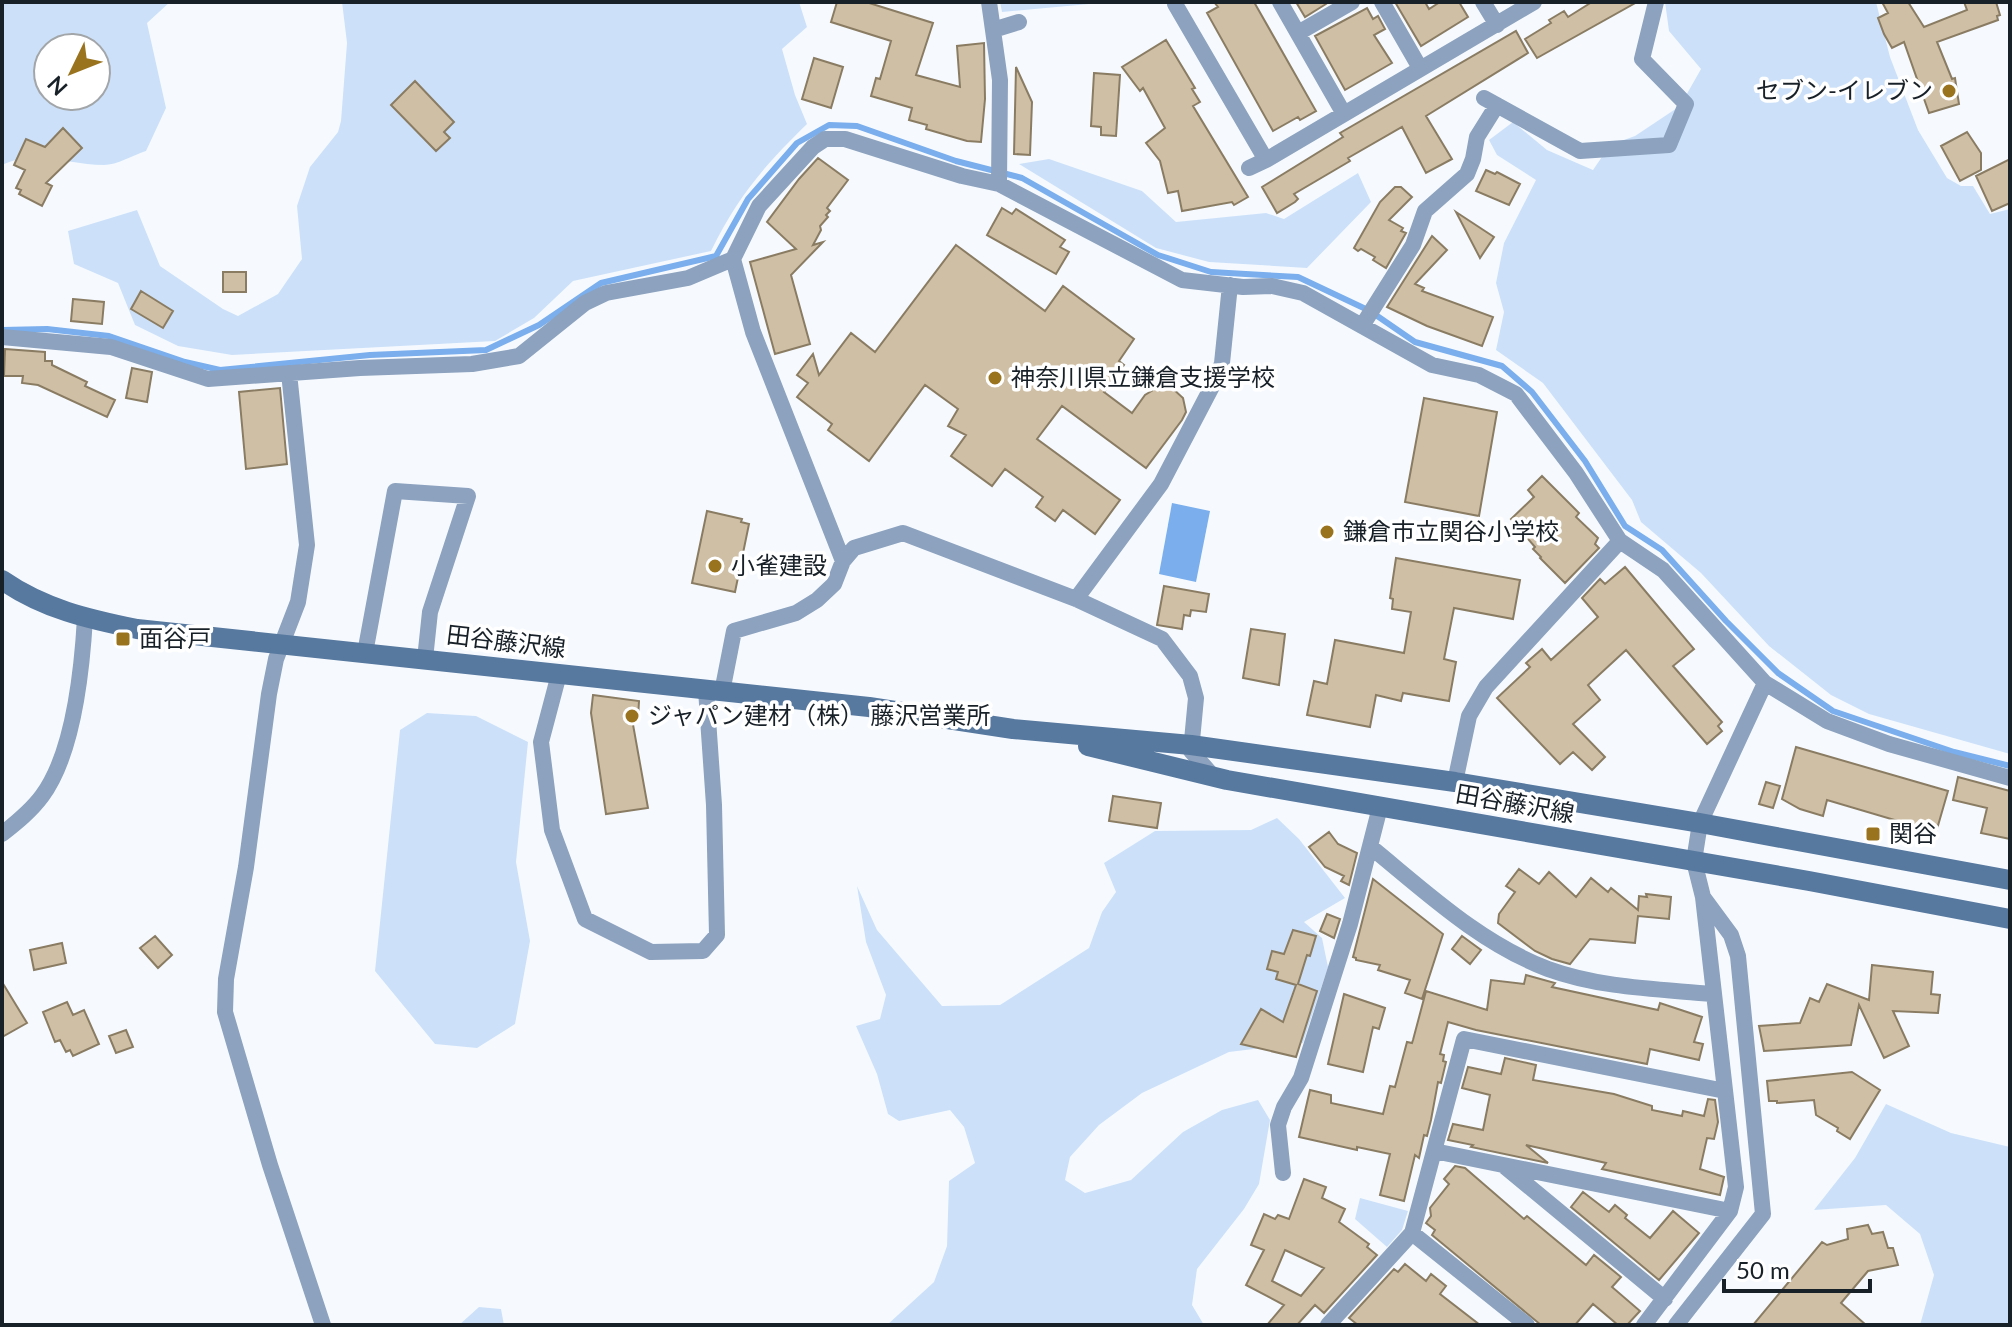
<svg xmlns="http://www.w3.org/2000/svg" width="2012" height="1327" viewBox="0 0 2012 1327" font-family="Lato,'Noto Sans JP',sans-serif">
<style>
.green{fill:#cce1f9;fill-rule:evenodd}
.water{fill:#7aaeec}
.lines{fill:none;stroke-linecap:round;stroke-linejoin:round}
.stream{stroke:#7aaeec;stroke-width:6}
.building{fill:#cfbfa5;stroke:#8a7c63;stroke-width:2;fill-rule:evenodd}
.street{stroke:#8ca2be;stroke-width:16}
.secondary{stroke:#57789f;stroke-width:20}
.poi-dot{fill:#9a731f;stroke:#fff;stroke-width:3}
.labels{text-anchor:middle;stroke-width:7;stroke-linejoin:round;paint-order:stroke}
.poi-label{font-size:24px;fill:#182028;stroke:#fff;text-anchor:start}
.street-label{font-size:24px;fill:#182028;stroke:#fff}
</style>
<rect width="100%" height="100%" fill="#f6faff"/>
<path class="green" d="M2 2H170L147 23 166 108 146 151C133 155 117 165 104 165 70 165 34 150 2 165ZM48 48H96V96H48Z
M342 2H799L807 27 782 49 795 95 807 124C764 166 738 196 711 251L573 281 534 318 495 341 232 355 178 346 135 325 118 283 74 264 68 231 137 210 160 266 223 309 238 316 278 294 302 259 297 206 310 167 338 132 341 121 347 43Z
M1000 2H1111L1002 12Z
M1665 2H1876L1890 57 1918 130 1947 178 1961 186H1973L1990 214 2010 209V754L1869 714 1831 695 1769 646 1701 573 1641 522 1632 500 1543 383 1496 350 1504 312 1496 283 1504 243 1536 180 1497 155 1489 140 1513 122 1547 150 1593 170 1610 145 1635 136 1680 106 1701 69 1669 31Z
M1049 159 1142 191 1176 222 1266 213 1284 219 1358 173 1371 202 1307 268 1209 262 1156 248 1019 164Z
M427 713 476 716 528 742 516 862 530 941 515 1024 477 1048 435 1044 375 971 400 730Z
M1277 818 1299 839 1345 898 1304 922 1322 938 1328 967 1303 1043 1229 1052 1142 1093 1099 1125 1070 1157 1065 1180 1085 1193 1131 1180 1183 1132 1222 1110 1258 1100 1270 1120 1259 1184 1244 1209 1197 1269 1192 1305 1204 1325H887L934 1282 947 1246 949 1181 975 1163 964 1127 950 1110 899 1121 888 1114 877 1074 856 1026 880 1019 886 995 866 942 857 886 877 930 942 1006 1000 1005 1089 948 1102 912 1116 892 1104 863 1155 831 1251 830Z
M1886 1104 1951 1133 2010 1147V1325H1920L1934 1275 1920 1234 1886 1205 1814 1210 1855 1158Z
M1360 1198 1408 1211 1402 1230 1387 1247 1355 1219Z
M479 1307 501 1309 504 1325H459Z"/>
<path class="water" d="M1172 503 1210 511 1196 582 1159 574Z"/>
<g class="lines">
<path class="stream" d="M2 330 47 329 109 336 185 362 220 370 370 355 486 350 539 325 601 283 716 256 748 199 797 143 829 125 857 126 956 161 1022 178 1158 255 1211 272 1298 277 1370 311 1415 342 1502 366 1532 392 1585 461 1625 526 1662 550 1726 621 1778 673 1833 711 1954 752 2010 766"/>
</g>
<path class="building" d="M837 2H866L933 23 916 75 960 87 957 46 984 43 985 99 981 142 967 141 926 129 927 125 909 120 912 108 871 96 876 78 880 79 891 41 831 22Z
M1214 2H1254L1316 111 1300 120 1298 117 1273 131 1207 13 1218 7Z
M1296 2H1325L1326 4 1305 17Z
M1395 2H1425L1429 9 1440 2H1459L1468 17 1421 46Z
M1592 2H1637L1537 58 1525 39 1551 23 1549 20 1564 11 1568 17Z
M1882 2H1908L1924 27 1967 10 1964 2H1996L2000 15 1997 16 1998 20 1937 42 1952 79 1955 78 1959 104 1929 113 1904 42 1892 48 1884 34 1878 18 1888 13Z
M1367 8 1373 19 1378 16 1385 29 1374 35 1392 63 1345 90 1315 36Z
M1516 31 1528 53 1426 116 1452 159 1426 173 1402 127 1348 158 1350 161 1294 194 1298 199 1295 202 1277 213 1262 187 1343 137 1340 133Z
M1166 40 1195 88 1192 89 1200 102 1193 106 1248 197 1234 205 1232 202 1182 211 1178 191 1168 193 1160 161 1146 143 1165 128 1143 88 1140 91 1122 67Z
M814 58 843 67 831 108 802 99Z
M1016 67 1032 102 1030 155 1014 154Z
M1094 73 1120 75 1116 136 1101 135V127L1091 126Z
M415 81 454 122 444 132 450 138 436 151 391 105Z
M63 128 82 148 46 183 52 186 42 206 19 194 21 190 16 188 25 170 14 165 26 139 45 147Z
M1967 132 1981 153V170L1960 181 1941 146Z
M818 158 848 180 827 208 830 211 826 215 828 217 820 226 821 230 813 245 823 242 791 275 810 344 775 354 750 262 796 249 767 222 799 179Z
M2010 159V203L1992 211 1976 176Z
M1486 170 1495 174 1497 172 1520 184 1509 205 1476 191Z
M1395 187H1401L1412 197 1389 220 1403 228 1401 231 1406 233 1386 268 1373 260 1375 257 1361 249 1358 251 1354 248 1380 202Z
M1002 208 1012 214 1016 209 1065 240 1060 247 1069 252 1056 274 987 235Z
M1456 212 1494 237 1480 258Z
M1432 236 1447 250 1415 284 1424 288 1422 291 1493 317 1482 346 1427 326 1387 307Z
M956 245 1045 311 1063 286 1134 339 1119 361 1124 365 1104 392 1132 413 1145 395 1163 384 1171 387 1183 398 1186 412 1182 420 1146 468 1062 406 1037 439 1120 500 1095 534 1063 510 1055 521 1036 507 1043 497 1005 469 992 486 951 456 966 435 948 426 958 409 925 385 869 461 828 430 832 424 797 397 808 383 797 375 813 354 819 375 851 333 875 352Z
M223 272H246V292H223Z
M141 291 173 311 163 328 131 309Z
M73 299 104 302 102 324 71 321Z
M5 349 45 352V361H52V365L87 382 85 386 115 400 107 417 38 385 22 383 23 376H4Z
M132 368 152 372 147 402 126 398Z
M280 388 287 464 246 469 239 392Z
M1424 398 1497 412 1479 516 1405 502Z
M1542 476 1579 513 1576 517 1598 538 1595 544 1599 548 1565 583 1540 558 1541 557 1533 549 1535 547 1511 519 1534 497 1528 490Z
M707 511 742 519 741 522 749 524 735 592 692 583Z
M1396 558 1520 580 1513 619 1454 608 1444 659 1456 662 1449 701 1403 693 1401 701 1376 695 1370 727 1307 715 1314 681 1327 684 1335 640 1404 653 1411 612 1392 609 1393 599 1390 598Z
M1625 567 1694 649 1673 666 1722 722 1718 726 1722 731 1707 744 1626 650 1588 685 1600 700 1573 724 1605 757 1592 770 1573 752 1560 764 1497 698 1530 667 1526 663 1542 649 1551 660 1598 617 1582 598 1600 579 1605 584Z
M1164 586 1209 594 1206 612 1191 610 1190 616 1184 615 1182 629 1157 625Z
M1251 629 1285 634 1279 685 1243 678Z
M593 695 639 701 638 719H632L648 808 606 814 591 713Z
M1796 747 1948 791 1937 829 1926 826 1925 829 1827 800 1823 816 1800 809 1782 799Z
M1958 777 2010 791V839L1981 833 1987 808 1953 800Z
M1766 782 1780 786 1773 808 1759 804Z
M1113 796 1161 803 1157 828 1109 821Z
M1329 832 1338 844 1357 853 1349 885 1341 881 1344 876 1325 867 1309 847Z
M1519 869 1539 884 1549 872 1576 897 1591 878 1608 892 1611 888 1638 910 1639 896 1647 897 1646 894 1671 897 1669 919 1638 916 1635 943 1590 939 1570 964 1552 959 1535 951 1498 923 1499 914 1515 892 1506 886Z
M1373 879 1443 934 1422 999 1405 993 1410 980 1378 970 1380 965 1356 960V958L1353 957Z
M1327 914 1340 919 1334 938 1320 931Z
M1293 930 1316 936 1310 956 1307 955 1298 984 1317 991 1296 1057 1241 1044 1261 1009 1283 1022 1296 985 1276 979 1278 972 1267 969 1272 951 1284 954Z
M155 936 172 955 158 968 140 948Z
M1462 936 1481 950 1470 964 1452 949Z
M62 943 66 963 34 970 30 950Z
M1872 965 1933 972 1931 994 1940 995 1938 1013 1893 1011 1909 1046 1884 1058 1859 1005 1851 1045 1764 1051 1759 1026 1800 1023 1810 998 1819 1002 1827 984 1869 1000Z
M1526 975 1555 983 1552 987 1658 1010 1660 1003 1702 1017 1694 1042 1703 1044 1699 1060 1650 1049 1647 1064 1476 1030 1448 1022 1440 1054 1444 1055 1443 1061 1446 1062 1441 1083 1438 1082 1431 1120 1427 1136 1424 1135 1419 1158 1415 1155 1404 1201 1380 1195 1390 1154 1357 1147V1150L1299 1137 1310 1090 1331 1095V1103L1383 1114 1390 1086 1395 1087 1407 1042 1412 1043 1413 1040 1426 991 1487 1010 1491 980 1524 984Z
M2 982 27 1023 2 1037Z
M1344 994 1385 1008 1379 1029 1373 1027 1363 1072 1328 1064Z
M67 1002 73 1015 84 1010 99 1044 73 1056 70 1050 66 1052 60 1040 55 1042 43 1012Z
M126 1030 133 1047 116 1053 109 1036Z
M1505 1058 1536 1065 1533 1080 1614 1094 1652 1106V1110L1682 1116 1683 1111 1704 1116 1708 1099 1715 1100 1718 1122 1714 1139 1707 1138 1700 1169 1724 1177 1720 1195 1602 1169 1606 1163 1526 1145 1548 1163 1471 1147 1473 1145 1448 1140 1453 1124 1483 1130 1490 1095 1462 1088 1468 1067 1501 1074Z
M1852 1072 1880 1090 1850 1139 1837 1131 1838 1128 1816 1115 1814 1100 1777 1103V1101H1769L1767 1081Z
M1455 1166 1465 1168 1524 1219 1527 1216 1586 1265 1594 1255 1621 1277 1612 1287 1640 1311 1627 1325H1618L1593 1304 1575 1325H1541L1432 1235 1435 1230 1426 1223 1431 1216 1430 1208 1449 1184 1444 1179Z
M1304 1179 1326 1187 1322 1198 1345 1209 1339 1222 1369 1244 1367 1247 1377 1255 1324 1313 1315 1305 1297 1325H1267L1284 1305 1246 1285 1264 1250 1251 1245 1264 1214 1275 1219 1278 1215 1289 1219ZM1285 1250 1324 1268 1301 1296 1272 1281Z
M1583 1192 1609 1212 1615 1205 1627 1215 1625 1218 1650 1238 1673 1211 1699 1233 1659 1280 1571 1207Z
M1868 1225 1872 1234 1883 1232 1888 1248H1893L1898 1265 1868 1271 1841 1303 1866 1325H1753L1822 1242 1827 1245 1848 1239 1847 1229Z
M1405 1264 1426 1281 1431 1274 1446 1286 1440 1294 1480 1325H1358L1349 1318 1394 1269 1398 1272Z"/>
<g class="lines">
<path class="street" d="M989 2 1000 80 999 184
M1280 2 1344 114
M1382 2 1420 68
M1483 2 1497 25
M1175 4 1266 160 1534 2
M993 30 1019 22
M1298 33 1352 2
M1484 98 1580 151 1669 145 1686 104 1642 59 1656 2
M1249 168 1266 160
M733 259 753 332 843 561
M1362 326 1413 245 1425 211 1467 174 1473 159 1477 137 1497 105
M2 337 111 347 208 379 360 368 472 364 519 356 585 303 606 293 688 278 733 259 759 206 813 147 825 139H845L962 176 999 184 1182 280 1243 287 1272 286 1303 293 1432 365 1479 375 1516 394 1576 473 1620 541 1663 570 1765 683 1827 721 1889 744 2010 778
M289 373 307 545 298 602 276 659 269 694 246 867 226 979 225 1012 270 1165 323 1325
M1076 599 1161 484 1218 375 1222 363 1230 285
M365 653 395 491 468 496 430 612 425 659
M559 674 541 742 552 830 585 919 651 952 703 951 717 935 714 805 706 690
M722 692 734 631 796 613 817 600 834 584 843 561 854 548 903 533 1076 599 1162 639 1190 676 1196 698 1191 751 1212 775
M1455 782 1469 716 1486 687 1620 541
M2 834C16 823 31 811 42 796 74 753 82 670 85 618
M1372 848C1427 893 1480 943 1548 969 1600 988 1658 989 1712 994
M1434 1151 1464 1039 1725 1091
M1503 1165 1665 1299
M1283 1173 1278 1125 1284 1107 1301 1078 1350 924 1380 807
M1412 1233 1527 1325
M1328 1325 1412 1233 1434 1151 1730 1211
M1644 1325 1730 1211 1736 1187 1703 897 1694 861 1700 823 1765 683
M1676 1325 1763 1214 1738 956 1731 935 1703 897"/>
<path class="secondary" d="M2 580C44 609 88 619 137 629L869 707 1013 729 1191 745 1455 782 1700 823 2010 880
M1088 746 1227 780 1809 881 2010 919"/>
</g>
<g class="poi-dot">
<circle cx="1949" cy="91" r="8"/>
<circle cx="995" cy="378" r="8"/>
<circle cx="1327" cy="532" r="8"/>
<circle cx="715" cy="566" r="8"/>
<rect x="115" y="631" width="16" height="16" rx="4"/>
<circle cx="632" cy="716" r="8"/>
<rect x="1865" y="826" width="16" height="16" rx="4"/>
</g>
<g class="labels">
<g class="poi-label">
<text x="1933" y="99" text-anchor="end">セブン-イレブン</text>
<text x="1011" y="386">神奈川県立鎌倉支援学校</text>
<text x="1343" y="540">鎌倉市立関谷小学校</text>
<text x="731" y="574">小雀建設</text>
<text x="139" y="647">面谷戸</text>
<text x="648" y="724">ジャパン建材（株） 藤沢営業所</text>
<text x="1889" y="842">関谷</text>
</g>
<g class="street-label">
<text transform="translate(506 642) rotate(7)" y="8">田谷藤沢線</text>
<text transform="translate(1515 804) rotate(10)" y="8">田谷藤沢線</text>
</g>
</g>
<rect width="2012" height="1327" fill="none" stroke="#182028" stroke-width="8"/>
<g transform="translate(72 72) rotate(227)"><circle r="38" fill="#ffffff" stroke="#a3a6a9" stroke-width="2"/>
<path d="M0-6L14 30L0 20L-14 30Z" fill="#9a731f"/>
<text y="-12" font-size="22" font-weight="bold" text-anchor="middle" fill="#182028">N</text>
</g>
<path d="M1724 1279v12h146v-12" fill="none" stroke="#182028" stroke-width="4"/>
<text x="1736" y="1279" font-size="24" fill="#182028" stroke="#ffffff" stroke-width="6" paint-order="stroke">50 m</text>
</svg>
